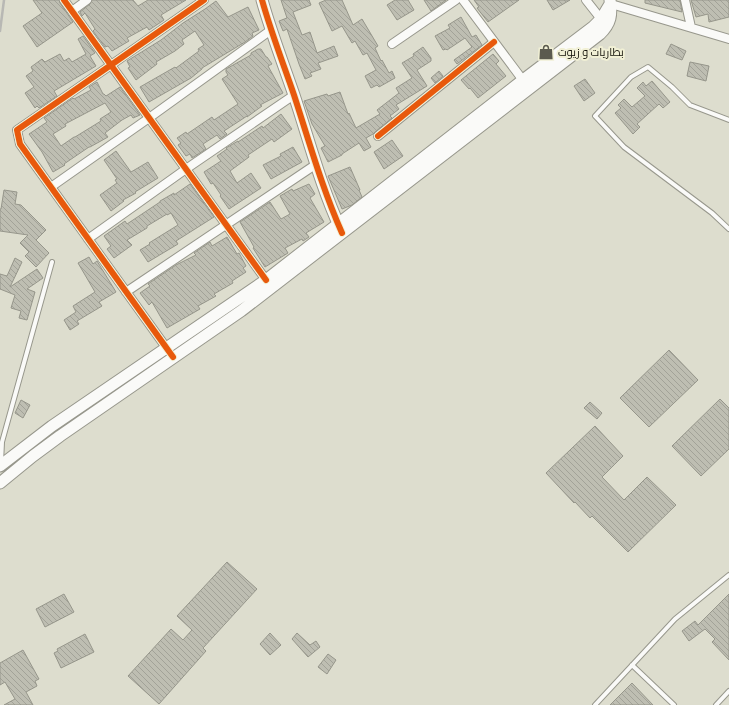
<svg xmlns="http://www.w3.org/2000/svg" width="729" height="705" viewBox="0 0 729 705" font-family="Georgia,Cairo,serif">
<style>
.building{fill:url(#building-back-hatch);stroke:#96968b;fill-rule:evenodd}
.lines{fill:none;stroke-linecap:round;stroke-linejoin:round}
.lane-casing{stroke:#97978c;stroke-width:6}
.street-casing{stroke:#97978c;stroke-width:10}
.secondary-casing{stroke:#97978c;stroke-width:13}
.lane{stroke:#fafaf8;stroke-width:4}
.street{stroke:#fafaf8;stroke-width:8}
.secondary{stroke:#fafaf8;stroke-width:11}
.rail{stroke:#b8b8b4;stroke-width:2.5}
.cycleway-casing{stroke:#f1f0d5;stroke-width:8}
.cycleway{stroke:#e8590c;stroke-width:6}
.labels{text-anchor:middle;stroke-width:4;stroke-linejoin:round;paint-order:stroke}
.poi-label{font-size:11px;fill:#15140b;stroke:#f1f0d5;text-anchor:start}
</style>
<defs>
<pattern id="building-back-hatch" width="6" height="6" patternUnits="userSpaceOnUse"><rect width="6" height="6" fill="#bebeb2"/><path d="M-1 5l2 2M0 0l6 6M5-1l2 2" fill="none" stroke="#a2a298"/></pattern>
</defs>
<rect width="100%" height="100%" fill="#ddddce"/>
<path class="building" d="M33 0H59L60 3 73 22 37 47 23 26 42 13Z
M92 0H133L138 6 148 0H186L161 15 164 20 149 30 147 27 127 38 129 41 112 51 108 46 105 47 93 31 95 29 85 13 82 16 80 12 90 4Z
M281 0H309L311 5 293 12 302 35 310 32 317 53 334 46 338 56 318 63 321 69 310 73 312 76 305 79 299 64 287 29 283 31 279 21 287 18Z
M326 0H342L353 25 362 19 378 46 375 48 381 61 382 60 389 73 392 71 395 78 379 87 377 85 371 88 365 76 376 70 367 53 363 55 355 41 352 43 342 26 332 31 319 3Z
M395 0H408L414 10 397 20 387 5Z
M424 0H446L431 11Z
M474 0H519L488 22 477 8 479 7Z
M547 0H570L553 10Z
M645 0H680L682 12 645 3Z
M691 0H729V17L709 22 708 14 696 17Z
M216 1 228 17 248 7 259 30 252 33 253 36 245 42 202 68V69L191 78 149 102 140 87 175 67 176 68 199 51 198 49 204 45 195 31 182 40 184 44 175 51 156 62 157 64 136 80 128 68 130 67 127 61 161 40 183 23 205 9Z
M461 17 472 37 476 35 482 45 457 64 454 60 472 47 465 38 447 50 446 49 443 50 435 36 450 28 448 25Z
M83 36 95 53 90 56 96 66 54 91 57 96 39 108 37 106 35 108 25 93 34 87 26 76 33 71 31 67 42 59 45 62 60 54 64 61 69 58 72 62 86 54 78 39Z
M671 44 686 51 682 60 666 54Z
M423 47 431 58V61L417 70 427 86 396 105 399 109 390 116 392 118 375 132 373 134 366 138 371 147 364 151 359 143 342 154V155L328 162 321 148 325 146 312 124 304 101 327 94 328 96 340 92 348 114 349 113 356 128 380 114 377 110 399 93 396 88 412 78 402 63 414 56 413 54Z
M258 49H261L266 57H267L272 64 268 66 283 93 260 105 262 106 247 117V116L224 131 227 134 220 139 217 135 203 144 206 149 192 158 190 154 186 156 178 145 181 143 177 138 186 132 187 134 212 117 214 120 238 104 222 79 228 75 226 72V69L251 55V53Z
M493 54 499 61 496 64 506 76 478 98 470 88 469 89 461 80Z
M690 62 709 66 706 81 687 76Z
M439 71 443 76 435 83 431 78Z
M585 79 595 93 584 101 574 86Z
M652 81 670 102 663 108 659 104 637 124 640 127 633 134 615 113 621 108 618 105 624 99 632 107 645 96 637 88 643 82 646 86Z
M97 82 103 94H104L106 96 120 87 140 115 133 118 131 115 122 120 105 133 108 137 90 147H89L64 164 65 165 53 172 42 152 29 134 47 122 44 118 73 98 74 99 91 90 89 87ZM105 103 111 112 100 119 101 121 75 137H74L61 146 53 134 66 126 65 124Z
M281 114 292 129 274 142 272 139 248 155 249 157 230 171 237 183 251 173 261 188 229 209 220 196 221 195 213 183 211 184 204 172 221 161 217 156 227 149 226 148 238 141V142L262 126 263 128Z
M392 140 403 156 384 169 374 152Z
M293 147 302 162 271 179 263 165 281 156 280 154Z
M116 151 131 172 148 162 158 178 135 192 136 193 123 200 124 201 111 211 100 195 117 183 115 180 117 179 104 160Z
M350 167 360 190H359L362 197 352 205 342 209 328 176Z
M190 184 214 217 176 241 178 244 148 262 140 250 150 244 149 243 178 225 171 213 167 215V214L147 226V228L127 240 132 245 114 258 107 249 111 246 104 236 125 221 127 224 160 202V201L174 193V195Z
M309 184 315 194 310 198 324 222 306 233 309 237 303 241 302 239 285 248 288 253 265 267 253 248 254 247 240 222 270 202 281 219 290 214 280 196 292 189 293 191Z
M4 190 17 192 15 204 21 205 46 230 36 240 49 253 36 267 25 256 29 252 20 243 28 235 0 231V209H1Z
M227 237 237 254 239 253 246 266 243 268 246 272 232 281 233 283 214 294 216 296 198 306 200 309 167 328 152 302 149 305 140 293 150 286 148 284 176 265 196 255 194 253 210 242 212 246Z
M89 257 93 264 97 261 116 292 99 302 102 306 77 321 79 324 70 330 64 320 76 312 73 306 95 292 78 263Z
M15 258 22 262 10 287 37 269 43 278 27 289 35 292 27 320 19 318 21 311 11 308 15 295 0 289V274L7 276Z
M669 350 698 380 649 427 620 398Z
M720 399 729 408V449L701 476 672 446Z
M21 400 30 405 23 418 15 413Z
M590 402 602 413 597 419 584 408Z
M595 426 623 456 602 477 624 500 647 477 676 505 628 552 592 516 590 518 575 502 574 503 546 473Z
M227 562 257 589 203 648 206 651 159 704 128 676 171 629 183 640 192 630 177 616Z
M64 594 74 612 45 627 36 609Z
M729 594V660L712 642 715 639 705 629 689 641 682 631 695 621 698 625Z
M270 633 281 645 270 655 260 644Z
M297 633 310 645 316 641 320 647 308 657 292 639Z
M85 634 94 652 61 668 54 653 58 651 57 649Z
M23 650 39 679 35 681 37 686 26 692 33 705H4L15 699 5 682 0 685V663Z
M328 654 336 660 327 674 318 667Z
M632 683 653 705H610Z"/>
<g class="lines">
<g class="lane-casing">
<path id="lane" d="M729 120 690 105 672 87 648 67 631 77 595 116 624 147 712 213 729 229
M1 463 2 442 52 262
M632 665 674 705
M595 705 675 619 729 575
M716 705 729 691"/>
</g>
<g class="street-casing">
<path id="street" d="M64 0 266 280
M463 0 525 83
M586 0 601 19
M685 0 691 27
M611 4 729 39
M72 11 87 0
M392 44 456 0
M378 136 494 42
M51 187 149 118 271 30
M88 239 186 169 294 95
M126 292 315 165
M173 357 20 144 17 130 111 65 204 0"/>
</g>
<g class="secondary-casing">
<path id="secondary" d="M262 0C271 32 283 63 294 95 309 140 321 187 341 230
M0 466 52 426 266 280 523 80 593 27 601 19 610 4
M0 483 33 456 60 436 241 311 600 34C611 23 612 15 610 0"/>
</g>
<use href="#lane" class="lane"/>
<use href="#street" class="street"/>
<use href="#secondary" class="secondary"/>
<path class="rail" d="M0 31 4 0"/>
<g class="cycleway-casing">
<path id="cycleway" d="M64 0 266 280
M262 0C271 32 283 63 294 95 309 141 322 188 342 233
M378 136 494 42
M173 357 20 144 17 130 111 65 204 0"/>
</g>
<use href="#cycleway" class="cycleway"/>
</g>
<defs>
<g id="shop-bare" transform="scale(1.2)"><path d="M-5-2.5h2.3a2.7 3.5 0 0 1 5.4 0H5L5.5 6h-11ZM-1.5-2.5h3a1.5 2.3 0 0 0-3 0Z" fill="#5b5a4f" stroke="#f1f0d5" stroke-width="2.5" paint-order="stroke"/></g>
</defs>
<g fill-rule="evenodd">
<use href="#shop-bare" x="546" y="52"/>
</g>
<g class="labels">
<g class="poi-label">
<text x="558" y="56">بطاريات و زيوت</text>
</g>
</g>
</svg>
